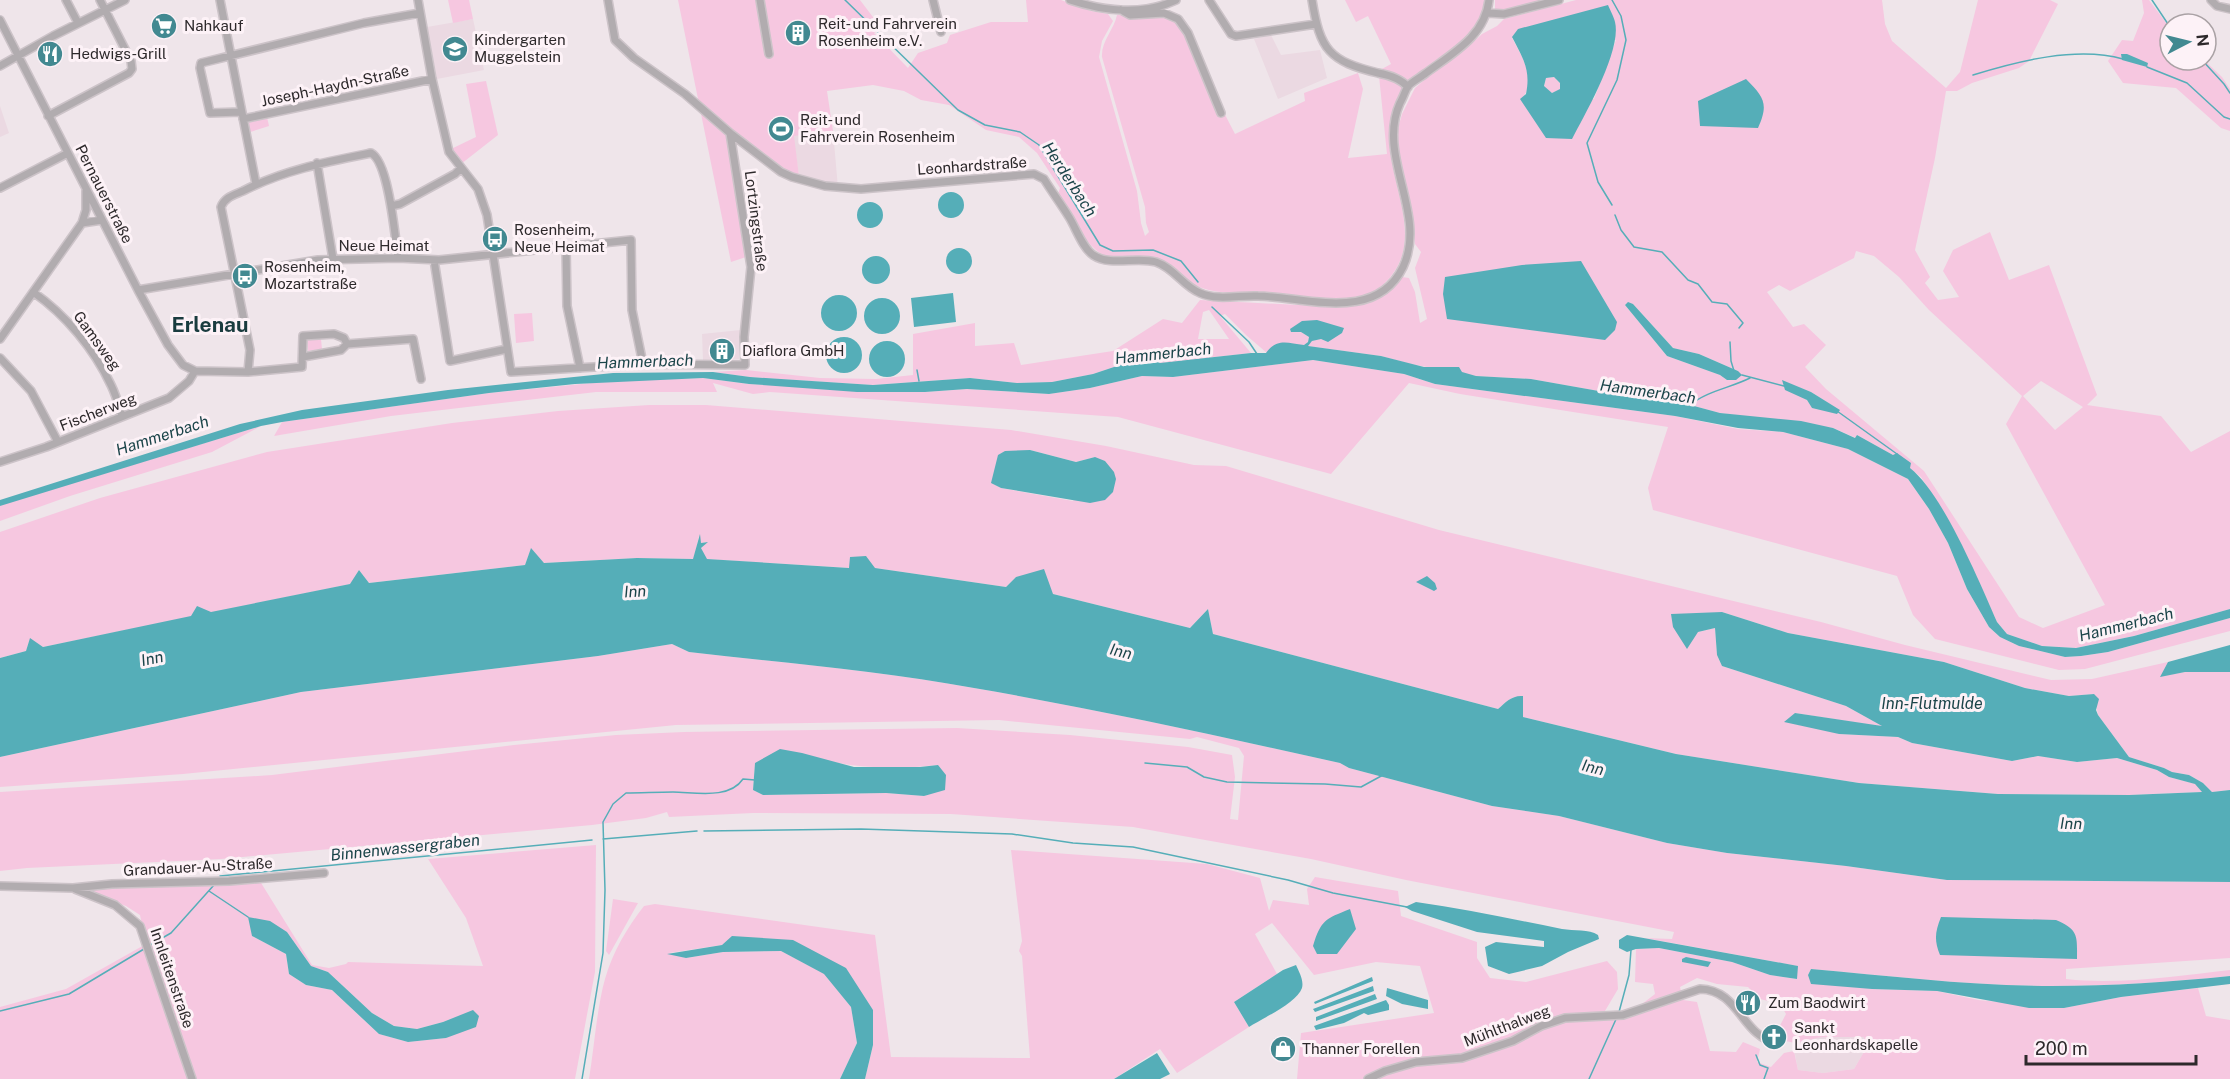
<svg xmlns="http://www.w3.org/2000/svg" width="2230" height="1079" viewBox="0 0 2230 1079" font-family="'Public Sans',sans-serif">
<style>
.built{fill:#ebd9e2}
.green{fill:#f6c7e0;fill-rule:evenodd}
.water{fill:#55aeb8;fill-rule:evenodd}
.lines{fill:none;stroke-linecap:round;stroke-linejoin:round}
.stream{stroke:#55aeb8;stroke-width:1.5}
.minor-casing{stroke:#ccc3c8;stroke-width:10}
.minor{stroke:#b1acaf;stroke-width:7}
.labels{text-anchor:middle;stroke-width:6;stroke-linejoin:round;paint-order:stroke}
.poi-label{font-size:15px;fill:#2d292b;stroke:#fdf2f7;text-anchor:start}
.street-label{font-size:15px;fill:#2d292b;stroke:#fdf2f7}
.water-label{font-size:16px;font-style:italic;fill:#1b4449;stroke:#fdf2f7}
.district-label{font-size:21px;font-weight:bold;fill:#1a3c3f;stroke:#fdf2f7}
</style>
<rect width="100%" height="100%" fill="#efe5ea"/>
<path class="built" d="M473 19 484 70 437 79 427 27Z
M1271 35 1281 55 1320 50 1327 78 1278 99 1254 39Z
M0 106 9 133 0 137Z
M833 131 838 188 799 176 793 135Z
M741 330 739 359 703 360 702 334Z
M1848 1035 1864 1037 1865 1050 1854 1069 1823 1073 1798 1070 1795 1054V1043L1822 1037Z"/>
<path class="green" d="M448 0H469L473 19 453 23Z
M678 0H860L879 25 878 30 874 33 908 68 918 53 947 43 950 35 991 22H1028L1026 0H1061L1091 11 1108 14 1113 21 1102 41 1099 57 1137 191 1141 223 1145 236 1149 232 1146 223 1145 207 1102 57C1101 41 1114 30 1117 15L1165 14 1175 18 1235 134 1305 101 1304 93 1358 73 1363 89 1348 158 1387 154 1379 76 1394 81 1404 88C1396 103 1390 118 1389 135 1388 174 1416 224 1400 261 1392 280 1374 296 1353 299 1329 303 1304 296 1280 294 1253 291 1225 297 1199 287 1184 281 1175 264 1158 259 1143 253 1115 259 1104 255 1087 249 1068 210 1058 194L1060 188 1037 153 1019 137 986 130 949 105 921 100 904 91 873 85 827 91 833 131 794 136 799 176 789 172 728 127 746 257 731 262Z
M1345 0H1486C1479 33 1461 42 1436 60 1427 66 1419 75 1409 80H1403L1380 70 1391 64 1368 16 1356 22Z
M1495 0H1543L1509 9H1495Z
M1576 0H1882L1885 24 1892 41 1946 88 1960 72 1978 0H2050L2058 4 2029 61 2019 68 1972 83 1957 91H1946L1935 158 1915 250 1930 277 1925 283 1938 300 1959 297 1943 271 1953 250 1990 232 2009 280 2049 265 2097 395 2087 405 2161 416 2191 452 2230 431V609L2134 636 2076 648 2042 646 2007 634 1997 622 1950 523 1921 477 1893 455 1857 435 1856 438 1833 428 1720 413 1683 403 1610 393 1531 379 1476 376 1410 364 1381 356 1307 346 1312 341 1342 333 1291 332H1301L1309 337 1308 342 1303 346 1267 353 1246 335 1225 314 1220 316 1251 353 1160 363 1150 355 1093 374 1052 382 1017 383 970 378 873 385 750 377 713 372 746 370 820 378 876 379 913 375V334L975 323V346L1014 343 1021 365 1113 351 1163 319 1182 323 1200 300 1338 307 1367 304 1391 290 1402 277 1409 278 1415 292 1420 323 1427 319 1415 268 1421 252 1415 244 1408 201 1398 155V128L1402 114 1415 88 1444 63 1469 46 1482 34 1497 26 1504 19ZM1512 38 1616 40 1594 99H1521C1539 82 1521 55 1512 38ZM1856 251 1874 256 1899 277 1929 310 2022 396 2006 424 2105 605 2043 628 2019 617 1924 471 1826 389 1805 367 1826 345 1804 324 1793 327 1767 292 1779 285 1790 291 1854 258ZM1633 304 1673 348 1699 354 1738 371 1727 380 1720 375 1667 356 1625 305ZM1209 310 1229 339H1198L1203 312ZM1782 381 1811 392 1839 410 1812 408 1807 400ZM2041 381 2083 407 2055 430 2023 396Z
M2142 0H2149L2170 28V60H2204L2222 77 2230 89V131L2221 128 2176 88 2123 83 2108 61 2122 40 2133 41 2144 13Z
M1554 77 1560 83V90L1552 93 1544 87 1546 78Z
M486 81 498 135 461 164 451 149 476 137 466 84Z
M267 117 269 126 247 133 246 121Z
M532 313 534 341 516 343 514 314Z
M321 339 322 349 308 351 307 340Z
M1313 360 1404 374 1435 384 1675 416 1738 429 1783 432 1848 449 1908 479 1929 509 1948 543 1967 589 1989 627 2000 637 2019 646 2065 657 2081 656 2108 652 2230 618V631L2085 669 2059 670 1935 639 1913 615 1897 576 1653 510 1648 488 1668 427 1460 394 1409 383 1331 474 1118 417 770 392 753 394 713 383 717 392H596L391 416 274 436 282 422 489 393 612 381 703 378 749 384 925 392 967 389 1049 394 1090 388 1142 376 1173 377Z
M649 405H706L1011 430 1106 446 1194 465 1226 466 1439 530 1821 622 1905 645 2051 680 2092 679 2168 662 2161 676 2185 672H2230V790L2212 792 2203 783 2189 775 2172 772 2164 768 2129 757 2098 715 2094 694 2069 696 2025 688 1944 662 1788 633 1722 612 1698 632 1715 628 1717 655 1722 666 1846 706 1884 727 1795 713 1839 734 1898 737 1912 743 2012 761 2038 756 2077 762 2117 758 2157 770 2169 777 2196 784 2203 792 2129 795 1998 794 1859 783 1676 754 1523 717V697C1512 695 1506 702 1498 709L1213 634 1208 609 1190 628 1053 594 1016 577 1006 587 875 568H850L706 559 701 548 707 542 701 543 699 536 694 559 637 558 544 563 531 549 525 565 369 583 359 570 351 584 43 647 30 639 26 651 0 658V532L100 498 267 452 452 423 558 411ZM1030 450 1076 462 1095 457 1073 501 1001 488 992 483Z
M261 426 212 452 70 496 0 521V506L3 504Z
M672 644 689 652C784 663 880 671 974 688 1097 709 1219 736 1340 763L1349 768 1492 806 1559 816 1667 843 1727 853 1846 866 1947 880 2230 882V958L2066 969V979C2118 985 2177 976 2230 970V976C2171 982 2112 986 2052 986 1972 986 1891 976 1811 969L1808 975 1872 989 1937 991 1978 1000 2064 1008 2121 997 2198 988 2206 1016 2230 1020V1079H1297L1301 1033 1434 1013 1420 966 1376 962 1314 975 1272 923 1255 934 1277 974 1234 1002 1249 1027 1177 1073 1160 1049 1114 1079H865L873 1045V1010L793 940 722 945 669 953 686 958 723 952 781 951 825 974 851 1007 857 1043 840 1079H589C594 1049 597 1007 605 979 613 951 627 928 644 906L655 904 875 935 891 1057 1030 1058 1022 956 1019 951 1022 941 1011 850 1207 864 1260 878 1269 911 1273 900 1309 905 1307 889 1315 877 1398 891 1401 916 1477 942V958L1490 978 1526 982 1607 961 1617 972 1618 989 1602 1016 1633 1011 1655 994 1653 984 1635 982 1636 949 1659 948 1732 962 1770 975 1797 979V966L1645 938 1672 939 1674 932 1406 880 1311 859 1133 827 951 814 753 813 669 817 667 812 646 818 592 825 221 859 27 868 0 871V792L272 775 514 745 616 735 684 732 957 728 1070 735 1188 747 1232 755 1235 777 1230 819 1238 820 1244 756 1239 748 1197 737 1190 739 999 720 676 725 183 774 0 787V757L301 692 598 656ZM828 761C863 769 902 769 938 765L925 796 886 793 763 795 753 790 755 763ZM1697 978 1717 984 1748 987 1760 999 1780 1004 1786 1014 1776 1033 1781 1040 1795 1043 1822 1037H1864L1865 1050 1854 1069 1823 1073 1798 1070 1794 1051 1784 1053 1771 1067 1757 1062 1760 1049 1743 1042 1736 1052 1710 1051 1697 1002 1683 1000 1680 987Z
M596 845 595 972 575 1079H196L152 948 146 945 188 1079H0V1007L66 989 146 944 140 915 126 906 93 894V886L258 878 312 965 329 968 346 964 348 962 483 966 466 918 428 859ZM287 932 311 966 328 972 372 1013 394 1026 417 1029 443 1022 473 1011 446 1038 408 1042 379 1034 332 990 306 985 289 974 286 954 252 936Z
M613 899 638 903 609 955 606 951Z"/>
<path class="water" d="M1608 5C1610 10 1614 17 1615 22 1622 50 1585 114 1572 139L1546 138 1520 99 1526 94C1531 70 1523 58 1512 37L1518 29ZM1554 77 1560 83V89L1552 93 1544 86 1546 78Z
M2121 54H2127L2148 63 2147 67 2122 60Z
M1746 79C1764 97 1769 104 1758 128L1700 126 1698 101Z
M938 205a13 13 0 1 1 26 0a13 13 0 1 1-26 0Z
M857 215a13 13 0 1 1 26 0a13 13 0 1 1-26 0Z
M946 261a13 13 0 1 1 26 0a13 13 0 1 1-26 0Z
M862 270a14 14 0 1 1 28 0a14 14 0 1 1-28 0Z
M1581 261 1617 322 1615 330 1605 340 1447 319 1443 294 1445 277 1522 265Z
M953 293 956 322 914 327 911 298Z
M821 313a18 18 0 1 1 36 0a18 18 0 1 1-36 0Z
M864 316a18 18 0 1 1 36 0a18 18 0 1 1-36 0Z
M1628 302 1633 304 1673 348 1699 354 1738 371 1742 375 1736 380H1727L1720 375 1667 356 1625 305Z
M1317 320 1344 328 1342 333 1328 342 1321 339 1312 341 1308 346 1381 356 1424 367H1459L1462 372 1476 376 1531 379 1610 393 1683 403 1720 413 1801 421 1833 428 1855 438 1857 435 1893 455 1897 453 1911 463 1910 468C1943 494 1979 581 1997 622L2007 634 2042 646 2076 648 2134 636 2230 609V618L2108 652 2081 656 2065 657 2019 646 2000 637 1989 627 1967 589 1948 543 1929 509 1908 479 1848 449 1783 432 1738 428 1675 416 1435 384 1404 374 1313 360 1173 377 1142 376 1090 388 1049 394 967 389 925 392H857L749 384 703 378 575 384 489 393 282 422 261 426 0 506V500L240 424 302 410 448 390 613 373 713 372 750 377 873 385 970 378 1017 383 1052 382 1093 374 1150 355 1160 363 1251 353H1266C1277 338 1287 343 1304 345L1308 342 1309 337 1301 332H1291L1290 329 1302 321Z
M826 355a18 18 0 1 1 36 0a18 18 0 1 1-36 0Z
M869 359a18 18 0 1 1 36 0a18 18 0 1 1-36 0Z
M1782 380 1811 392 1840 410 1837 414 1812 408 1807 400 1785 390Z
M1030 450 1076 462 1095 457 1105 461 1114 472 1116 479 1113 492 1105 500 1090 503 1001 488 991 483 998 455 1005 451Z
M700 534 701 543 708 542 701 548 707 559 849 568 850 557 866 556 875 568 1006 587 1016 577 1044 569 1053 594 1190 628 1208 609 1213 634 1498 709C1506 702 1512 695 1523 696V717L1676 754 1859 783 1998 794 2129 795 2202 792 2195 784 2169 777 2157 770 2117 758 2077 762 2038 756 2012 761 1912 743 1898 737 1839 734 1784 722 1795 713 1882 726 1846 706 1722 666 1717 655 1715 628 1698 632 1687 649 1673 627 1671 614 1722 612 1788 633 1944 662 2025 688 2069 696 2094 694 2099 699 2096 710 2098 715 2129 757 2164 768 2172 772 2189 775 2203 783 2212 792 2230 790V882L1947 880 1846 866 1727 853 1667 843 1559 816 1492 806 1349 768 1340 763C1219 736 1097 709 974 688 880 671 784 663 689 652L672 644 598 656 301 692 0 757V658L26 651 30 638 43 647 191 616 197 606 211 612 350 584 359 570 369 583 525 565 531 548 544 563 637 558 693 559Z
M1427 576 1435 583 1437 589 1434 591 1416 582Z
M2230 645V672H2185L2160 677 2168 662Z
M780 749 802 753 854 767H920L938 765 946 775 945 790 924 796 886 793 763 795 753 790 755 763Z
M1416 902C1465 909 1513 919 1562 929 1574 931 1589 929 1598 935L1599 939 1568 952 1542 966 1509 974 1488 966 1485 947 1496 942 1544 947V941L1477 932 1412 911 1405 907Z
M1350 909 1356 929 1337 954H1317L1313 946C1321 920 1325 919 1350 909Z
M248 917 270 921 287 932 311 966 328 972 372 1013 394 1026 417 1029 443 1022 473 1010 479 1016 476 1027 446 1038 408 1042 379 1034 332 990 306 985 289 974 286 954 252 936Z
M1941 917 2056 920C2079 930 2077 936 2077 959L1940 955C1934 940 1935 932 1941 917Z
M1627 935 1798 966 1797 979 1770 975 1732 962 1659 948 1636 949 1627 952 1619 948V940Z
M732 936 793 940 846 968 873 1010V1045L865 1079H840L857 1043 851 1007 824 974 781 951 723 952 686 958 667 954 722 945Z
M1686 957 1711 962 1708 967 1682 962V959Z
M1296 965C1299 972 1304 980 1302 988 1297 1003 1263 1018 1249 1027L1234 1002 1283 970Z
M1811 969C1891 976 1972 986 2052 986 2112 986 2171 982 2230 976V984L2121 997 2064 1008H2029L1937 991 1872 989 1811 984 1808 975Z
M1372 977 1373 981 1315 1004 1314 1002Z
M1373 986 1374 991 1315 1012 1313 1009Z
M1387 988 1428 1000V1009L1402 1004 1386 996Z
M1375 994 1377 999 1316 1021V1017Z
M1386 1000 1389 1005V1010L1368 1015 1364 1013 1344 1023 1316 1030 1314 1026Z
M1157 1053 1170 1074 1160 1079H1114Z"/>
<g class="lines">
<path class="stream" d="M845 0 958 110 985 125 1020 132 1039 145 1100 245 1113 251 1153 250 1181 261 1198 282
M2152 0 2170 27
M2202 60 2224 84 2230 93
M2147 67 2187 83 2224 117 2230 119
M1973 75C2018 61 2077 46 2123 59
M1612 205 1598 182 1587 143 1617 80 1626 40 1621 16 1612 0
M1615 215 1621 230 1634 247 1662 252 1688 280 1698 284 1712 302 1727 304 1743 323 1739 328
M1212 307 1249 342 1257 354
M1730 342 1731 361 1734 371
M917 370 919 381
M1742 375 1784 386
M1690 405C1707 391 1730 388 1750 378
M1837 411 1897 454
M1145 763 1187 767 1204 777 1227 782 1325 784 1361 787 1383 775
M704 831 861 829 1012 834 1073 843 1133 847 1288 880 1333 893 1407 907
M603 839 697 831
M220 876 592 840
M209 891 248 917
M150 945 171 933 214 885
M0 1011 69 994 144 949
M1619 1012 1629 975 1631 950
M1756 1055 1760 1065 1768 1068 1764 1079
M582 1079 603 953 605 890 603 822 613 804 626 793C641 793 657 792 673 792 694 792 729 800 743 779L755 780
M1589 1079 1617 1017"/>
<g class="minor-casing">
<path id="minor" d="M66 0 78 23
M220 0 256 184
M418 0 432 79 449 152 478 189 487 215 511 372 643 364 745 365 744 337 751 267 730 133
M608 0 615 40 634 58 685 94 730 133 781 172 792 177 825 186 861 189 1034 174 1044 179C1052 192 1061 204 1069 217 1076 228 1082 247 1093 255 1111 267 1136 256 1156 262 1174 268 1183 286 1200 293 1218 301 1239 295 1258 296 1306 297 1376 323 1403 267 1428 214 1376 156 1400 103 1403 98 1405 91 1408 86 1413 81 1421 77 1426 73 1453 53 1485 36 1489 0
M760 0 769 54
M933 0 941 32
M1070 0C1103 11 1143 16 1176 0
M1209 0 1231 34 1236 36 1316 24
M1312 0C1320 50 1329 61 1378 73 1389 75 1400 78 1408 87
M2211 0 2217 6 2230 9
M1121 10 1130 15 1164 13 1178 19 1188 33 1221 113
M1488 13 1504 14 1559 0
M0 20 138 290 168 345 183 365 195 371 248 372 302 367 303 336 334 334 344 338 347 344 341 350 303 357
M0 66 53 36 125 0
M241 112 210 113 200 68 201 63 364 23 420 13
M48 116 129 73 132 69 131 61 100 0
M243 119 432 79
M317 163 333 259
M0 188 68 153
M391 206 400 204 455 174 461 168
M82 223 102 220
M566 248 567 306 580 368
M434 260 450 361 507 349
M138 290 318 260 398 258 439 260 631 240 632 310 643 364
M33 292C66 315 94 349 111 385 116 395 119 406 122 416
M0 339 82 223 86 210V191
M347 344 413 339 421 379
M0 358 31 391 58 442
M248 372 250 350 221 207C225 197 234 195 243 191 284 170 326 162 371 153 389 162 395 237 398 258
M0 462 46 447 169 398 189 381 195 371
M0 886 73 888 112 884 229 881 324 873
M75 889 115 905 140 926 192 1079
M1368 1079 1385 1071 1416 1062 1462 1058 1513 1041 1541 1026 1565 1018 1623 1015 1700 989C1740 990 1741 1036 1777 1043"/>
</g>
<use href="#minor" class="minor"/>
</g>
<defs>
<g id="supermarket-disc" transform="scale(1.35)"><circle r="9.5" fill="#428991" stroke="#fdf2f7"/><path d="M-6-5.5h2.5l.6 2H6L4.5 2H-2.5L-4.4-4H-6ZM-1.5 3.2a1.3 1.3 0 1 0 .1 0ZM3 3.2a1.3 1.3 0 1 0 .1 0Z" fill="#fff"/></g>
<g id="building-disc" transform="scale(1.35)"><circle r="9.5" fill="#428991" stroke="#fdf2f7"/><path d="M-4-6H4V6H1V3H-1V6H-4ZM-2.5-4.3h1.7v1.8h-1.7ZM.8-4.3h1.7v1.8H.8ZM-2.5-1h1.7V.8h-1.7ZM.8-1h1.7V.8H.8Z" fill="#fff"/></g>
<g id="school-disc" transform="scale(1.35)"><circle r="9.5" fill="#428991" stroke="#fdf2f7"/><path d="M0-5L7-2L0 1L-7-2ZM-4 1L0 2.5L4 1V4Q0 6-4 4Z" fill="#fff"/></g>
<g id="restaurant-disc" transform="scale(1.35)"><circle r="9.5" fill="#428991" stroke="#fdf2f7"/><path d="M-5-6h1v4h1v-4h1v4h1v-4h1v5L-1.5 .5V6h-2V.5L-5-1ZM5-6V6H3V1.5H1.5Q1.5-4 5-6Z" fill="#fff"/></g>
<g id="stadium-disc" transform="scale(1.35)"><circle r="9.5" fill="#428991" stroke="#fdf2f7"/><path d="M0-5a6.5 5 0 1 0 0 10a6.5 5 0 1 0 0-10ZM-3.5-1.8h7v3.6h-7Z" fill="#fff"/></g>
<g id="bus-disc" transform="scale(1.35)"><circle r="9.5" fill="#428991" stroke="#fdf2f7"/><path d="M-5-6H5V4H4V6H2V4H-2V6H-4V4H-5ZM-3.5-4V0h7V-4ZM-3.5 1.2v1.5H-2V1.2ZM2 1.2v1.5H3.5V1.2Z" fill="#fff"/></g>
<g id="church-disc" transform="scale(1.35)"><circle r="9.5" fill="#428991" stroke="#fdf2f7"/><path d="M-1.2-6h2.4v3.5h3.3v2.4h-3.3V6h-2.4V-.1h-3.3v-2.4h3.3Z" fill="#fff"/></g>
<g id="shop-disc" transform="scale(1.35)"><circle r="9.5" fill="#428991" stroke="#fdf2f7"/><path d="M-5-2.5h2.3a2.7 3.5 0 0 1 5.4 0H5L5.5 6h-11ZM-1.5-2.5h3a1.5 2.3 0 0 0-3 0Z" fill="#fff"/></g>
</defs>
<g fill-rule="evenodd">
<use href="#supermarket-disc" x="164" y="26"/>
<use href="#building-disc" x="798" y="33"/>
<use href="#school-disc" x="455" y="49"/>
<use href="#restaurant-disc" x="50" y="54"/>
<use href="#stadium-disc" x="781" y="129"/>
<use href="#bus-disc" x="495" y="239"/>
<use href="#bus-disc" x="245" y="276"/>
<use href="#building-disc" x="722" y="351"/>
<use href="#restaurant-disc" x="1748" y="1003"/>
<use href="#church-disc" x="1774" y="1037"/>
<use href="#shop-disc" x="1283" y="1049"/>
</g>
<g class="labels">
<g class="poi-label">
<text x="818" y="29">Reit- und Fahrverein<tspan x="818" dy="17">Rosenheim e.V.</tspan></text>
<text x="184" y="31">Nahkauf</text>
<text x="474" y="45">Kindergarten<tspan x="474" dy="17">Muggelstein</tspan></text>
<text x="70" y="59">Hedwigs-Grill</text>
<text x="800" y="125">Reit- und<tspan x="800" dy="17">Fahrverein Rosenheim</tspan></text>
<text x="514" y="235">Rosenheim,<tspan x="514" dy="17">Neue Heimat</tspan></text>
<text x="264" y="272">Rosenheim,<tspan x="264" dy="17">Mozartstraße</tspan></text>
<text x="742" y="356">Diaflora GmbH</text>
<text x="1768" y="1008">Zum Baodwirt</text>
<text x="1794" y="1033">Sankt<tspan x="1794" dy="17">Leonhardskapelle</tspan></text>
<text x="1302" y="1054">Thanner Forellen</text>
</g>
<g class="street-label">
<text transform="translate(335 86) rotate(-12)" y="5">Joseph-Haydn-Straße</text>
<text transform="translate(972 166) rotate(-4)" y="5">Leonhardstraße</text>
<text transform="translate(104 194) rotate(63)" y="5">Pernauerstraße</text>
<text transform="translate(756 221) rotate(83)" y="5">Lortzingstraße</text>
<text x="384" y="251">Neue Heimat</text>
<text transform="translate(97 341) rotate(54)" y="5">Gamsweg</text>
<text transform="translate(98 412) rotate(-21)" y="5">Fischerweg</text>
<text transform="translate(198 867) rotate(-3)" y="5">Grandauer-Au-Straße</text>
<text transform="translate(172 978) rotate(71)" y="5">Innleitenstraße</text>
<text transform="translate(1507 1026) rotate(-21)" y="5">Mühlthalweg</text>
</g>
<g class="water-label">
<text transform="translate(1070 179) rotate(57)" y="6">Herderbach</text>
<text transform="translate(1163 353) rotate(-6)" y="6">Hammerbach</text>
<text transform="translate(645 361) rotate(-2)" y="6">Hammerbach</text>
<text transform="translate(1648 391) rotate(8)" y="6">Hammerbach</text>
<text transform="translate(162 435) rotate(-18)" y="6">Hammerbach</text>
<text transform="translate(635 591) rotate(-3)" y="6">Inn</text>
<text transform="translate(2126 624) rotate(-14)" y="6">Hammerbach</text>
<text transform="translate(1121 651) rotate(14)" y="6">Inn</text>
<text transform="translate(152 658) rotate(-12)" y="6">Inn</text>
<text x="1932" y="709">Inn-Flutmulde</text>
<text transform="translate(1593 767) rotate(14)" y="6">Inn</text>
<text transform="translate(2071 823) rotate(1)" y="6">Inn</text>
<text transform="translate(405 847) rotate(-6)" y="6">Binnenwassergraben</text>
</g>
<g class="district-label">
<text x="210" y="332">Erlenau</text>
</g>
</g>
<g transform="translate(2188 42) rotate(83)"><circle r="28" fill="#fdf2f7" stroke="#aaa2a5" stroke-width="1.5"/>
<path d="M0-4.5L10 22L0 15L-10 22Z" fill="#428991"/>
<text y="-9" font-size="16" font-weight="bold" text-anchor="middle" fill="#2d292b">N</text>
</g>
<path d="M2026 1055v9h170v-9" fill="none" stroke="#2d292b" stroke-width="3"/>
<text x="2035" y="1055" font-size="18" fill="#2d292b" stroke="#fdf2f7" stroke-width="4.5" paint-order="stroke">200 m</text>
</svg>
